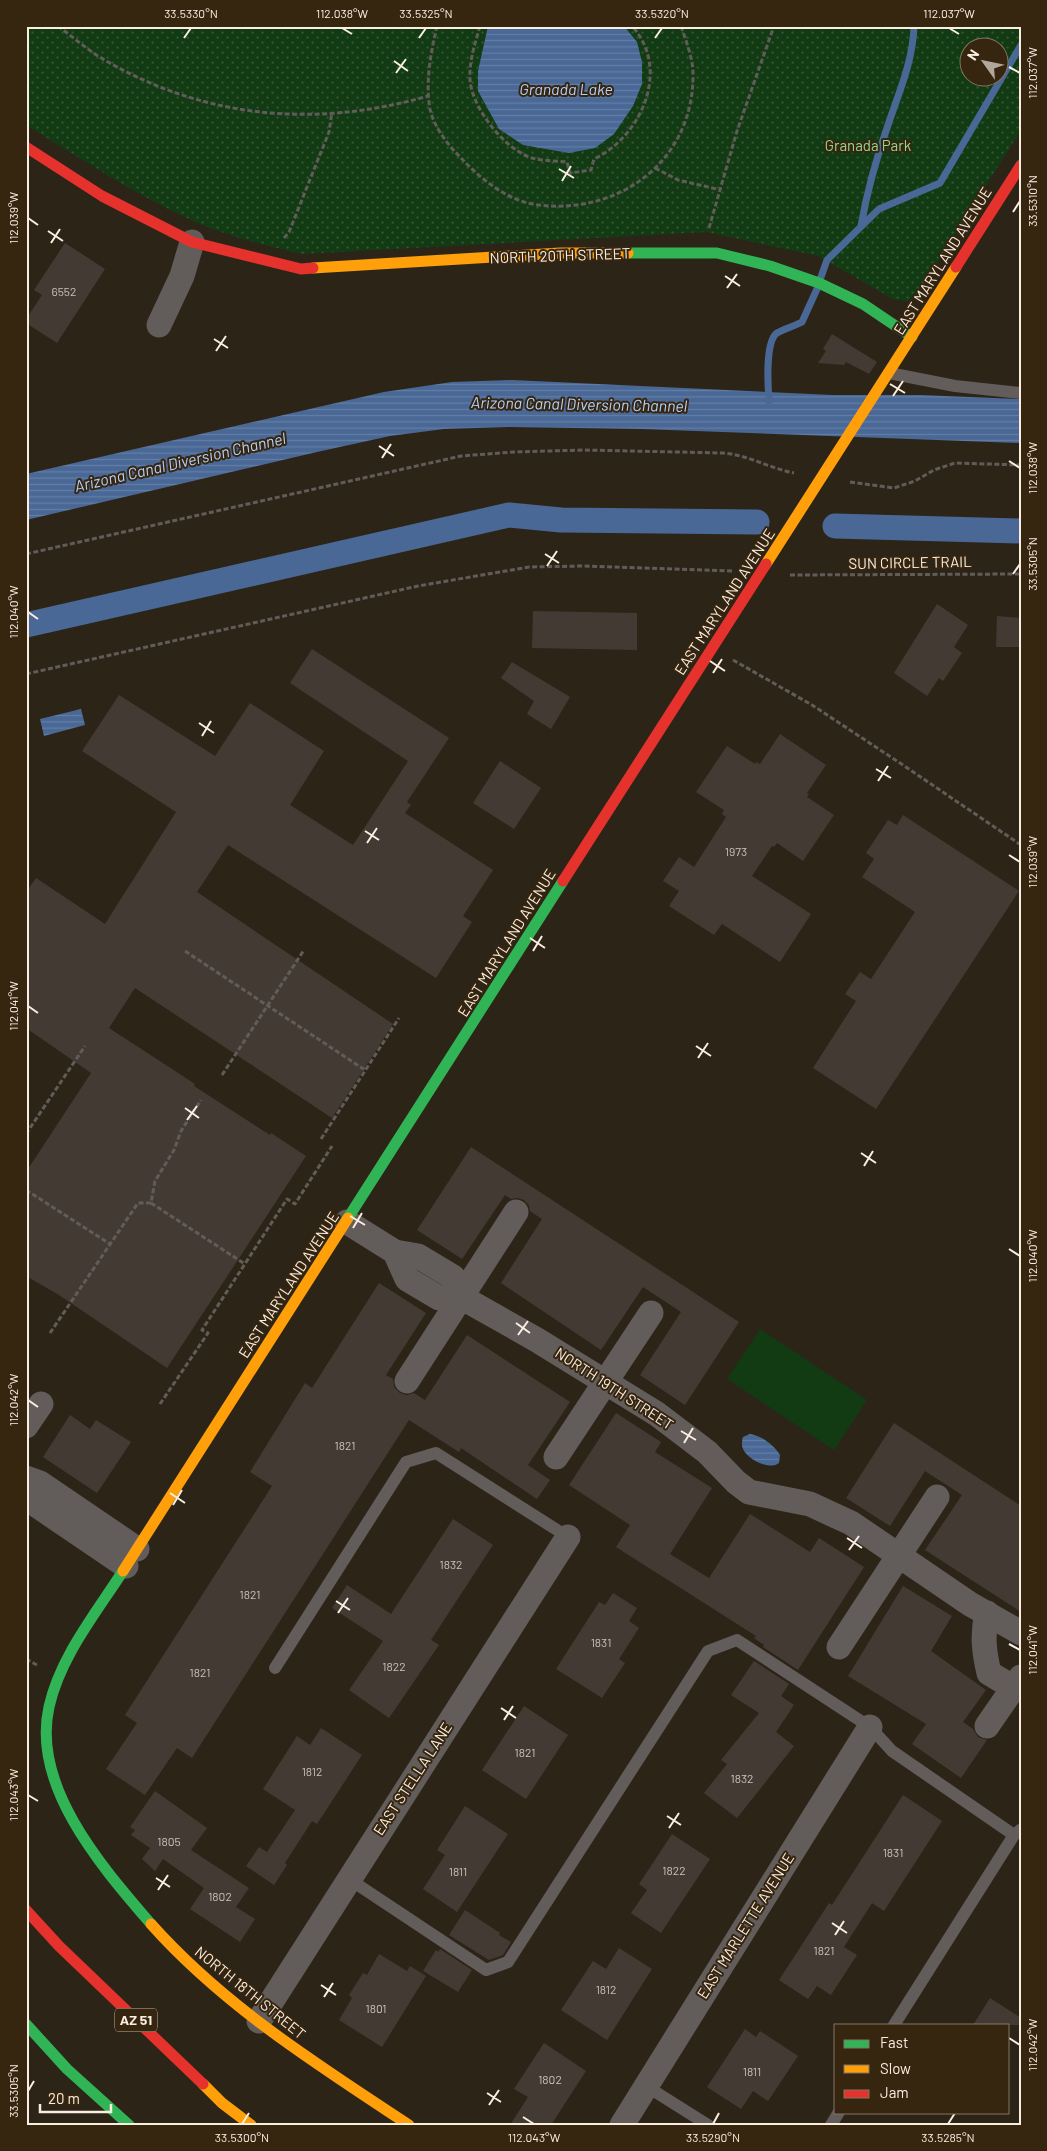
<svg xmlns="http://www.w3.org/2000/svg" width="1047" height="2151" viewBox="0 0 1047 2151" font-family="Barlow,sans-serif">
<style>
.park{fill:url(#park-dots);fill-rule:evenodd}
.pitch{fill:#123b14}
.water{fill:url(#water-rules)}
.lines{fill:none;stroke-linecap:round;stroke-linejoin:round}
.stream{stroke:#496896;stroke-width:7}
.canal{stroke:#496896;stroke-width:25}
.building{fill:#443a34}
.path{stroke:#625c58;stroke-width:3;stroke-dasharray:5 2.5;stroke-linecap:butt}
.lane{stroke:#625c5a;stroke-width:12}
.street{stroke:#625c5a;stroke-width:25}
.fast{stroke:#30b455;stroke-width:11}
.slow{stroke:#ff9f0a;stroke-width:11}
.jam{stroke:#e5322d;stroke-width:11}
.ticks{fill:none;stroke:#faeee1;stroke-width:2}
.labels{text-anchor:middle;stroke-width:4;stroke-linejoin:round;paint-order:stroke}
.number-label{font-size:12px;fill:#ccc1b6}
.shield{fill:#36250f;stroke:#bfb2a2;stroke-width:1}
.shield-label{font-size:14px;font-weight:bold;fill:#faeee1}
.park-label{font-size:15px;fill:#8fd791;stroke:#36250f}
.street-label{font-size:15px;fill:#faeee1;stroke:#36250f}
.water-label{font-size:16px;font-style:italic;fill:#b1d0fe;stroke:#36250f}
.neatline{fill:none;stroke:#faeee1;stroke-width:2}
.ticks-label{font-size:12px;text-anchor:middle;fill:#faeee1}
</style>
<defs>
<pattern id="park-dots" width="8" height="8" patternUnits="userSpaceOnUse" patternTransform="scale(1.25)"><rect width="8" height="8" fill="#123b14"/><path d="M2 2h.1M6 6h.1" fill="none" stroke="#355836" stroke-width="1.8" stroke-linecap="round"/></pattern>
<pattern id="water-rules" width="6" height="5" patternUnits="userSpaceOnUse" patternTransform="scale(1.25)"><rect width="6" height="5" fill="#496896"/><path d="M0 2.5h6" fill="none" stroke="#647ea4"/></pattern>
</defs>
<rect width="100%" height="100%" fill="#2d2418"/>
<path class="park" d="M26 26H1021V130L919 292 907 301 893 299 818 256 707 232 302 254C263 245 222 235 185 217 130 191 78 157 26 125ZM970 48H1000V78H970Z"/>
<path class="pitch" d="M760 1329 867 1400 834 1450 727 1379Z"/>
<path class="water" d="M488 26H624L637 42 642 62V84L633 106 614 134 595 148 569 153 523 145 499 129 478 91V71Z
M512 380 832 395H921L1021 399V443L641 429 509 427 444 429 390 436 317 452 26 520V474L384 392 452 382Z
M81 709 85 725 44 736 40 719Z
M750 1434C762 1436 774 1445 780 1455L779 1463C769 1471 744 1458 742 1446 742 1445 742 1438 743 1437Z"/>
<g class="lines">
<path class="stream" d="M861 226C867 191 877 156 889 122 900 90 913 60 914 26
M821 277 827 260 879 209 940 183 1021 45
M769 401C768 388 765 341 777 333 783 329 795 326 802 322L817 289"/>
<path class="canal" d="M835 526 1021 531
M26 625 509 515 561 520 757 522"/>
</g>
<path class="building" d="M65 243 105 269 57 343 26 323V319L42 295 34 290Z
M832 334 877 362 869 374 846 362 844 365 818 363 826 351 823 349Z
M937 604 968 625 954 647 962 653 943 681 939 678 927 696 894 673Z
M533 611 637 613V650L532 648Z
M997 616 1021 618V647H996Z
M312 649 449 738 407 802 411 805 405 813 493 870 463 916 472 922 436 978 228 845 197 892 393 1024 332 1118 135 988 109 1028 195 1084 194 1086 270 1135 271 1133 306 1156 167 1368 59 1295 26 1276V1172L91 1073 26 1028V892L36 878 105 924 176 812 82 751 119 695 215 756 250 703 324 751 290 805 353 845 408 761 290 683Z
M512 662 570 697 551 729 527 714 534 701 501 678Z
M780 734 826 765 807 793 809 794 807 797 834 815 803 861 777 843 774 847 772 846 752 876 811 914 780 962 722 924 714 935 669 906 679 891 663 881 679 857 694 867 726 817 722 814 724 810 696 792 727 746 755 764 756 762 760 764Z
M500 761 541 788 514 829 473 803Z
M903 815 1019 891 876 1109 813 1068 856 1001 845 994 860 972 871 979 915 912 862 877 874 859 866 853 888 820 897 825Z
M471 1147 739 1322 685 1405 640 1375 681 1312 643 1287 601 1350 501 1283 542 1219 530 1211 529 1205 524 1200 517 1198 511 1199 505 1195 462 1259 417 1230Z
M379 1283 426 1313 386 1375 393 1379 394 1387 400 1393 407 1395 414 1393 425 1400 467 1335 570 1402 528 1465 550 1480 537 1499 461 1448 459 1452 409 1420 192 1758 177 1748 145 1795 106 1769 137 1723 125 1715 272 1486 250 1472 305 1383 312 1388Z
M616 1413 661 1442 655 1452 712 1488 670 1554 709 1578 750 1514 810 1552 819 1538 864 1567 798 1670 763 1647 764 1645 754 1638 756 1636 616 1547 630 1525 569 1485Z
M70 1415 90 1429 96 1420 131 1442 97 1493 43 1457Z
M894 1423 1021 1506V1612L925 1550 962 1495 925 1471 890 1526 846 1498Z
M453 1519 493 1545 431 1640 439 1645 389 1718 349 1690 383 1641 332 1608 347 1585 391 1614Z
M903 1586 952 1616 931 1651 986 1690 963 1722 973 1729 978 1737 987 1740 961 1778 912 1744 926 1724 848 1676Z
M613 1593 637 1608 629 1621 639 1628 619 1659 625 1663 602 1698 556 1669 599 1602 605 1605Z
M754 1661 789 1684 781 1696 794 1705 776 1732 794 1746 737 1818 704 1793 727 1764 721 1760 759 1713 731 1695Z
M524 1706 568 1735 526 1799 482 1770Z
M321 1728 362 1755 317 1824 312 1821 285 1863 287 1865 274 1885 246 1866 259 1847 267 1852 295 1810 263 1789 297 1736 310 1745Z
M155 1791 207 1828 191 1850 249 1888 236 1907 255 1919 240 1942 190 1909 204 1888 163 1859 155 1871 142 1859 150 1848 131 1835 135 1830 130 1827Z
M903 1795 942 1821 884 1911 872 1903 844 1947 857 1955 831 1995 817 1986 808 1999 779 1980 829 1903 832 1905Z
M465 1806 508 1834 457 1912 423 1889 445 1855 437 1850Z
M672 1834 710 1859 661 1933 631 1913 647 1890 639 1884Z
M465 1910 500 1933 499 1935 511 1942 503 1955 489 1960 449 1935Z
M619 1948 652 1969 607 2040 561 2010 593 1961 606 1969Z
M440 1949 472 1970 458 1992 423 1971 436 1950 438 1952Z
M379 1954 407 1971 410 1966 426 1976 382 2047 339 2020 352 1998 349 1995 363 1973 367 1975Z
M990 1998 1021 2018V2025H973Z
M745 2029 756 2037 760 2031 798 2056 768 2101 753 2091 741 2109 707 2087Z
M544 2043 586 2071 551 2125H510L528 2097 514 2089Z"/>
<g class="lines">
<path class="path" d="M58 26C74 38 90 52 108 62 208 119 318 128 428 96
M437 26C431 52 425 82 430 109 434 128 449 146 462 159 482 180 509 202 539 205 621 215 694 159 693 74 693 58 686 41 681 26
M480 26C475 44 469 61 470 79 471 107 505 150 532 158 543 161 556 161 567 162L570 173 591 170 594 159C642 136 671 69 632 26
M655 168 678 180 721 190
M709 228 737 131 774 26
M284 238 289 232 329 132 332 112
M850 482 894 488 915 481 934 470 955 463 1021 465
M26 554 461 456 513 452 584 450 723 453C748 455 769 468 794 473
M790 575 1021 574
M733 660 812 705 897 761 1021 845
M26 674 418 586 529 567 583 566 732 571
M185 951 365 1070
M222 1075 304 950
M26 1134 85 1046
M321 1139 399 1018
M26 1190 110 1244
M151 1203 245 1264
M50 1333 138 1203H151L155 1181 174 1150 181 1131 201 1100
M160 1404 208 1333 202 1330 287 1199 295 1204 332 1146
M26 1659 37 1665"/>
<path class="lane" d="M889 373 955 386 1021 393
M275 1668 406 1462 436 1453 568 1537
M349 1879 486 1970 508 1962 708 1651 737 1640 870 1727 892 1751 1014 1835
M894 2025 1014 1835 1020 1830
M646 2086 708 2125
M831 2125 839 2112"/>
<path class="street" d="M159 325 182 276 192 242
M347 1222 395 1252 418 1256 453 1277 461 1297
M395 1252 407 1279 439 1298 461 1297 537 1340 657 1414 707 1452 736 1482 749 1492 810 1504 851 1523 970 1604 1021 1633
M407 1381 516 1212
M26 1426 41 1404
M556 1457 651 1313
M26 1478 40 1483 137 1549
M26 1498 126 1566
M987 1613C982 1635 984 1652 989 1673L1014 1688
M839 1647 937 1497
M987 1726 1021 1677
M259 2021 568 1537
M622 2125 870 1727"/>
<path class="fast" d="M628 253H717L770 266 819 283 863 304 912 337
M348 1218 563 881
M123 1571C96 1613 60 1657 49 1707 31 1787 103 1868 151 1924
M26 2024 67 2069 129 2125"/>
<path class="slow" d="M313 268 560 253H628
M766 564 956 267
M123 1571 348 1218
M151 1924C224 2006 318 2065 409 2125
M203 2084 222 2103 251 2125"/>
<path class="jam" d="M26 147 102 196 192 242 301 269 313 268
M956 267 1021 165
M563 881 766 564
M26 1910 59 1946 203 2084"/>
</g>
<path class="ticks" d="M342 28 352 34M949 28 959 34M184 38 191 28M419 38 426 28M655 38 662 28M394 61 408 71M1009 67 1020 73M396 73 406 59M559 169 574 178M562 181 571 166M1013 212 1020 201M28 218 38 225M48 231 63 241M51 243 60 229M725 276 740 286M727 288 737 274M214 339 228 348M216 351 226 336M890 384 905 393M893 396 903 381M379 446 394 456M382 458 391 444M1009 461 1020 468M545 554 559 563M547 566 557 551M1013 574 1020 564M28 612 38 619M710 661 725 671M713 673 722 659M199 723 214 733M202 736 211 721M876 769 891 778M878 781 888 766M365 831 379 840M367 843 377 828M1009 855 1020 862M530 938 545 948M533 951 542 936M28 1006 38 1013M696 1046 711 1056M698 1058 708 1043M185 1108 199 1118M187 1120 197 1106M861 1153 876 1163M864 1166 873 1151M350 1216 365 1225M353 1228 362 1213M1009 1249 1020 1256M516 1323 530 1333M518 1335 528 1321M28 1400 38 1407M681 1431 696 1440M684 1443 693 1428M170 1493 185 1503M173 1505 182 1490M847 1538 862 1548M849 1550 859 1536M336 1601 350 1610M338 1613 348 1598M1009 1644 1020 1650M501 1708 516 1718M504 1720 513 1706M28 1795 38 1801M667 1816 681 1825M669 1828 679 1813M156 1878 170 1887M158 1890 168 1875M832 1923 847 1933M835 1935 844 1921M321 1985 336 1995M324 1997 333 1983M1009 2038 1020 2045M28 2091 34 2081M487 2093 501 2102M489 2105 499 2090M523 2117 534 2124M242 2124 249 2113M713 2124 719 2113M948 2124 955 2113"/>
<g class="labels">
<g class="number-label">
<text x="64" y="296">6552</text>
<text x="736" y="856">1973</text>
<text x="345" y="1450">1821</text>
<text x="451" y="1569">1832</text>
<text x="250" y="1599">1821</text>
<text x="601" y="1647">1831</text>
<text x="394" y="1671">1822</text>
<text x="200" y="1677">1821</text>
<text x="525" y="1757">1821</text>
<text x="312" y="1776">1812</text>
<text x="742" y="1783">1832</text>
<text x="169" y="1846">1805</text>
<text x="893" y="1857">1831</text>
<text x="674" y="1875">1822</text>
<text x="458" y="1876">1811</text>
<text x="220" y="1901">1802</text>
<text x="824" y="1955">1821</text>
<text x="606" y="1994">1812</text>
<text x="376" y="2013">1801</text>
<text x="752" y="2076">1811</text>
<text x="550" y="2084">1802</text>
</g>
<rect class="shield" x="115" y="2008.5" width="42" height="23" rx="4"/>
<g class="shield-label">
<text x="136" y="2025">AZ 51</text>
</g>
<g class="park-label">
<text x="868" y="151">Granada Park</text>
</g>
<g class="street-label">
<text transform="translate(560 256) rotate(-2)" y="5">NORTH 20TH STREET</text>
<text transform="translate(943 261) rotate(-58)" y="5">EAST MARYLAND AVENUE</text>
<text transform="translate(910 563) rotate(-1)" y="5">SUN CIRCLE TRAIL</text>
<text transform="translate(725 602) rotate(-57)" y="5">EAST MARYLAND AVENUE</text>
<text transform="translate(507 943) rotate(-58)" y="5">EAST MARYLAND AVENUE</text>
<text transform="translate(289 1285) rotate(-57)" y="5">EAST MARYLAND AVENUE</text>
<text transform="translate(614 1389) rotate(33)" y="5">NORTH 19TH STREET</text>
<text transform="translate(413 1779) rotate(-57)" y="5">EAST STELLA LANE</text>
<text transform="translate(746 1926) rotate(-58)" y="5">EAST MARLETTE AVENUE</text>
<text transform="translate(250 1993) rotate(39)" y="5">NORTH 18TH STREET</text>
</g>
<g class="water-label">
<text x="566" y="95">Granada Lake</text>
<text transform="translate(579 404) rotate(1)" y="6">Arizona Canal Diversion Channel</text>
<text transform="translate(180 462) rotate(-13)" y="6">Arizona Canal Diversion Channel</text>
</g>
</g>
<rect width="1047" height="2151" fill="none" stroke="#36250f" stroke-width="55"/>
<rect x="834" y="2024" width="175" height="90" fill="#36250f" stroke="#847563"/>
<rect x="844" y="2040" width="25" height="8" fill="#30b455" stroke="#847563"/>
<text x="880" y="2048" font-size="15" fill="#faeee1">Fast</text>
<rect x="844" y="2065" width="25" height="8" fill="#ff9f0a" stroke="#847563"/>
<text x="880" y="2074" font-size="15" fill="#faeee1">Slow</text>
<rect x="844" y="2090" width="25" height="8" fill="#e5322d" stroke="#847563"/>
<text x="880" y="2098" font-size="15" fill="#faeee1">Jam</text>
<g transform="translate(984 62) rotate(303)"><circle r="24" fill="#36250f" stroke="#847563"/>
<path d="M0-4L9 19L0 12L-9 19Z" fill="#b2a79b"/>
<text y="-8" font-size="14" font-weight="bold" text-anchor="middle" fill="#faeee1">N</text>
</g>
<path d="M40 2104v8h71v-8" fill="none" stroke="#faeee1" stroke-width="2.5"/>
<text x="48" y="2104" font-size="15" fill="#faeee1" stroke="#36250f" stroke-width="4" paint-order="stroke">20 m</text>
<rect x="28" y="28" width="992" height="2096" class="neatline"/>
<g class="ticks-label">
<text x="191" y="18">33.5330°N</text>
<text x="342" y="18">112.038°W</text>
<text x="426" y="18">33.5325°N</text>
<text x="662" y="18">33.5320°N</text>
<text x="949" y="18">112.037°W</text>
<text transform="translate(1033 73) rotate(-90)" y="4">112.037°W</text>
<text transform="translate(1033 201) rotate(-90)" y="4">33.5310°N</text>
<text transform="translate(14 218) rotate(-90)" y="4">112.039°W</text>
<text transform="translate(1033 468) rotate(-90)" y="4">112.038°W</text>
<text transform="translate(1033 564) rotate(-90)" y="4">33.5305°N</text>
<text transform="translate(14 612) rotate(-90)" y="4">112.040°W</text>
<text transform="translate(1033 862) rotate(-90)" y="4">112.039°W</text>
<text transform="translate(14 1006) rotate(-90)" y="4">112.041°W</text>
<text transform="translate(1033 1256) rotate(-90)" y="4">112.040°W</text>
<text transform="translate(14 1400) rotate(-90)" y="4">112.042°W</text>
<text transform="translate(1033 1650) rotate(-90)" y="4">112.041°W</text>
<text transform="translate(14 1795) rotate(-90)" y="4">112.043°W</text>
<text transform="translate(1033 2045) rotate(-90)" y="4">112.042°W</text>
<text transform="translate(14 2091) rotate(-90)" y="4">33.5305°N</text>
<text x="242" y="2142">33.5300°N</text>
<text x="534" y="2142">112.043°W</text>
<text x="713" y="2142">33.5290°N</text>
<text x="948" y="2142">33.5285°N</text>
</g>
</svg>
